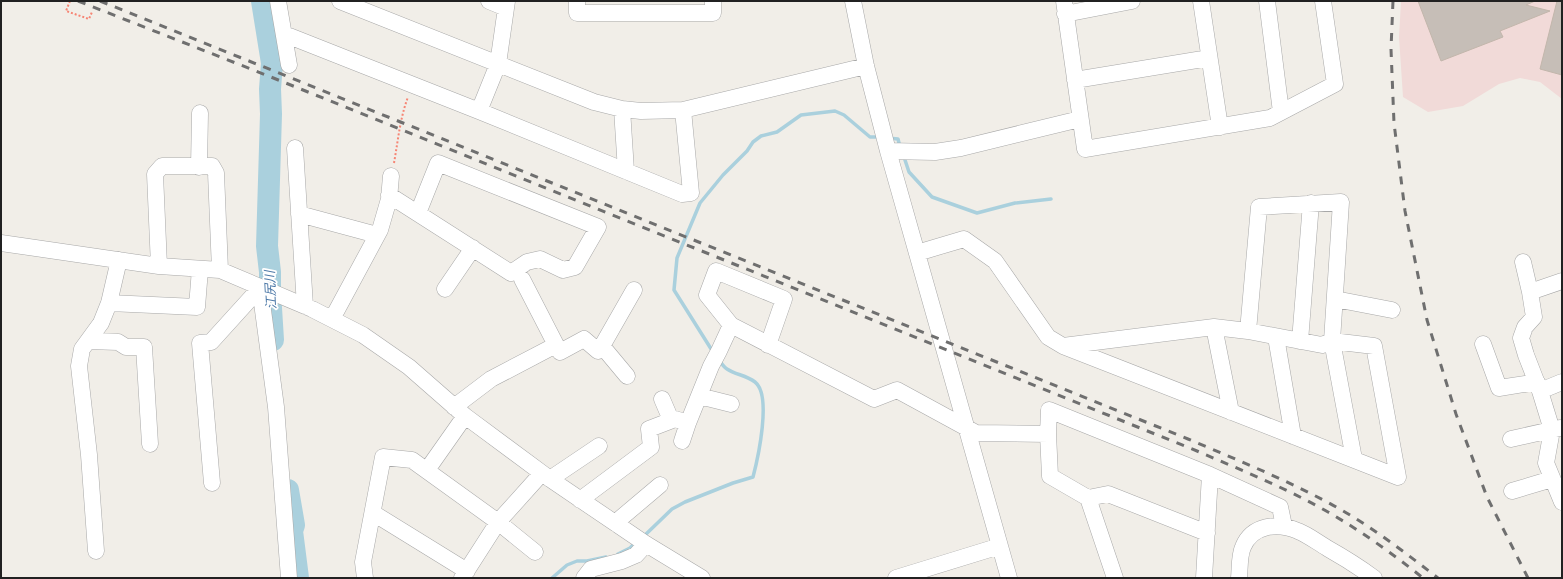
<svg xmlns="http://www.w3.org/2000/svg" width="1563" height="579" viewBox="0 0 1563 579" font-family="'Roboto Condensed','Noto Sans JP',sans-serif">
<style>
.commercial{fill:#f1dad8}
.lines{fill:none;stroke-linecap:round;stroke-linejoin:round}
.stream{stroke:#aad0dd;stroke-width:3.5}
.river{stroke:#aad0dd;stroke-width:22}
.building{fill:#c6beb7;stroke:#c2b6ab}
.minor-casing{stroke:#a8a8a8;stroke-width:17}
.path{stroke:#f68574;stroke-width:2;stroke-dasharray:2 2;stroke-linecap:butt}
.minor{stroke:#fff;stroke-width:16}
.rail{stroke:#6f6f6f;stroke-width:3;stroke-dasharray:8 8;stroke-linecap:butt}
.labels{text-anchor:middle;stroke-width:3.5;stroke-linejoin:round;paint-order:stroke}
.water-label{font-size:13px;font-style:italic;fill:#4c78a7;stroke:#fff}
</style>
<rect width="100%" height="100%" fill="#f1eee8"/>
<path class="commercial" d="M1401 1H1562V99L1540 82 1520 78 1499 84 1463 106 1428 112 1403 97 1399 37Z"/>
<g class="lines">
<path class="stream" d="M888 138 898 139 900 147
M904 157 909 172 932 197 977 213 1015 203 1051 199
M713 352 674 290 677 258 700 203 723 175 747 151 753 142 761 136 777 132 801 115 835 111 844 115 870 137H880
M643 537 672 509 685 502 733 483 753 477C758 458 772 395 755 382 746 375 736 375 727 369 724 367 721 363 719 360
M618 554 630 548 636 542
M552 578 567 565 577 561H587L606 557"/>
<path class="river" d="M262 1 272 63 270 89 271 114 267 246 270 272V292L273 340
M288 490 294 525 292 531 298 578"/>
</g>
<path class="building" d="M1418 1H1535L1526 5 1550 11 1500 31 1503 37 1441 61Z
M1557 1H1562V75L1540 69Z"/>
<g class="lines">
<g class="minor-casing">
<path id="minor" d="M278 1 289 65
M340 1 594 102 622 109 641 111 683 110 866 66
M489 1 506 8
M577 1V13H713V1
M853 1 866 66 888 151 1009 578
M1064 1 1085 149 1270 118 1335 84 1323 1
M1201 1 1220 127
M1267 1 1281 112
M1065 14 1132 1
M284 34 479 111 682 194 691 193 683 110
M1075 80 1209 58
M622 109 626 171
M479 111 498 64 507 1
M295 148 305 306
M888 151 935 152 961 148 1080 119
M199 167 200 113
M389 195 511 273 527 262 540 259 563 270 575 267 598 227 438 163 418 213
M299 214 377 235
M1 243 159 266 220 270 312 309 363 335 409 367 465 416 550 479 646 544 702 578
M917 253 964 239 995 261 1048 337 1063 346 1398 477 1374 346 1332 341 1322 345 1248 331 1214 327 1063 346
M1523 262 1530 292 1534 317 1525 327 1521 338 1526 355 1540 391 1552 430 1546 463 1562 502
M159 266 155 174 162 166H212L216 173 220 270
M522 279 556 345
M260 288 276 407 289 578
M445 289 473 248
M1530 292 1562 281
M1335 299 1392 310
M109 303 197 307 200 269
M332 319 380 230 389 199 391 176
M731 325 707 295 716 271 784 299 768 345
M1214 327 1231 412
M1248 331 1259 207 1341 202 1332 341 1354 459
M1276 337 1293 436
M89 341 118 342 126 347H144L150 444
M1300 341 1311 203
M1483 344 1499 388 1537 382
M602 346 634 290
M1540 391 1562 382
M699 396 731 404
M662 399 671 420
M454 407 491 379 556 345 560 352 584 339 598 351 602 346 627 376
M1511 439 1560 428
M682 441 688 423
M427 470 465 416
M1210 475 1280 507 1284 526
M550 479 599 446
M212 483 200 343 211 342 260 288
M1512 491 1552 479
M1088 498 1108 494 1207 533
M580 500 651 447 649 429 675 419 688 423 711 366 719 351 731 325 874 399 897 390 976 433 1048 434
M373 513 467 571
M615 523 660 485
M96 551 89 455 79 366 82 349 101 323 109 303 119 260
M365 578 363 562 383 457 412 460 498 522 535 552
M462 578 498 522 542 473
M584 578 591 569 622 561 636 555 646 544
M896 578 1000 546
M1115 578 1088 498 1050 476 1048 434 1049 410 1210 475 1204 578
M1239 578C1240 569 1239 556 1243 547 1252 525 1277 522 1298 531 1308 535 1317 542 1327 548 1343 557 1359 567 1374 578"/>
</g>
<path class="path" d="M70 1 66 11 89 19 92 12
M394 163C398 141 400 118 408 97"/>
<use href="#minor" class="minor"/>
<path class="rail" d="M78 1 256 71 1197 451C1241 470 1286 488 1328 512 1361 531 1393 554 1423 578
M100 1 1188 439C1235 459 1282 478 1327 502 1367 523 1403 551 1438 578
M1393 1 1391 49 1394 123 1405 211 1427 320 1456 414 1487 497 1528 578"/>
</g>
<g class="labels">
<g class="water-label">
<text transform="translate(270 290) rotate(-93)" y="5">江尻川</text>
</g>
</g>
<rect width="1563" height="579" fill="none" stroke="#212121" stroke-width="4"/>
</svg>
